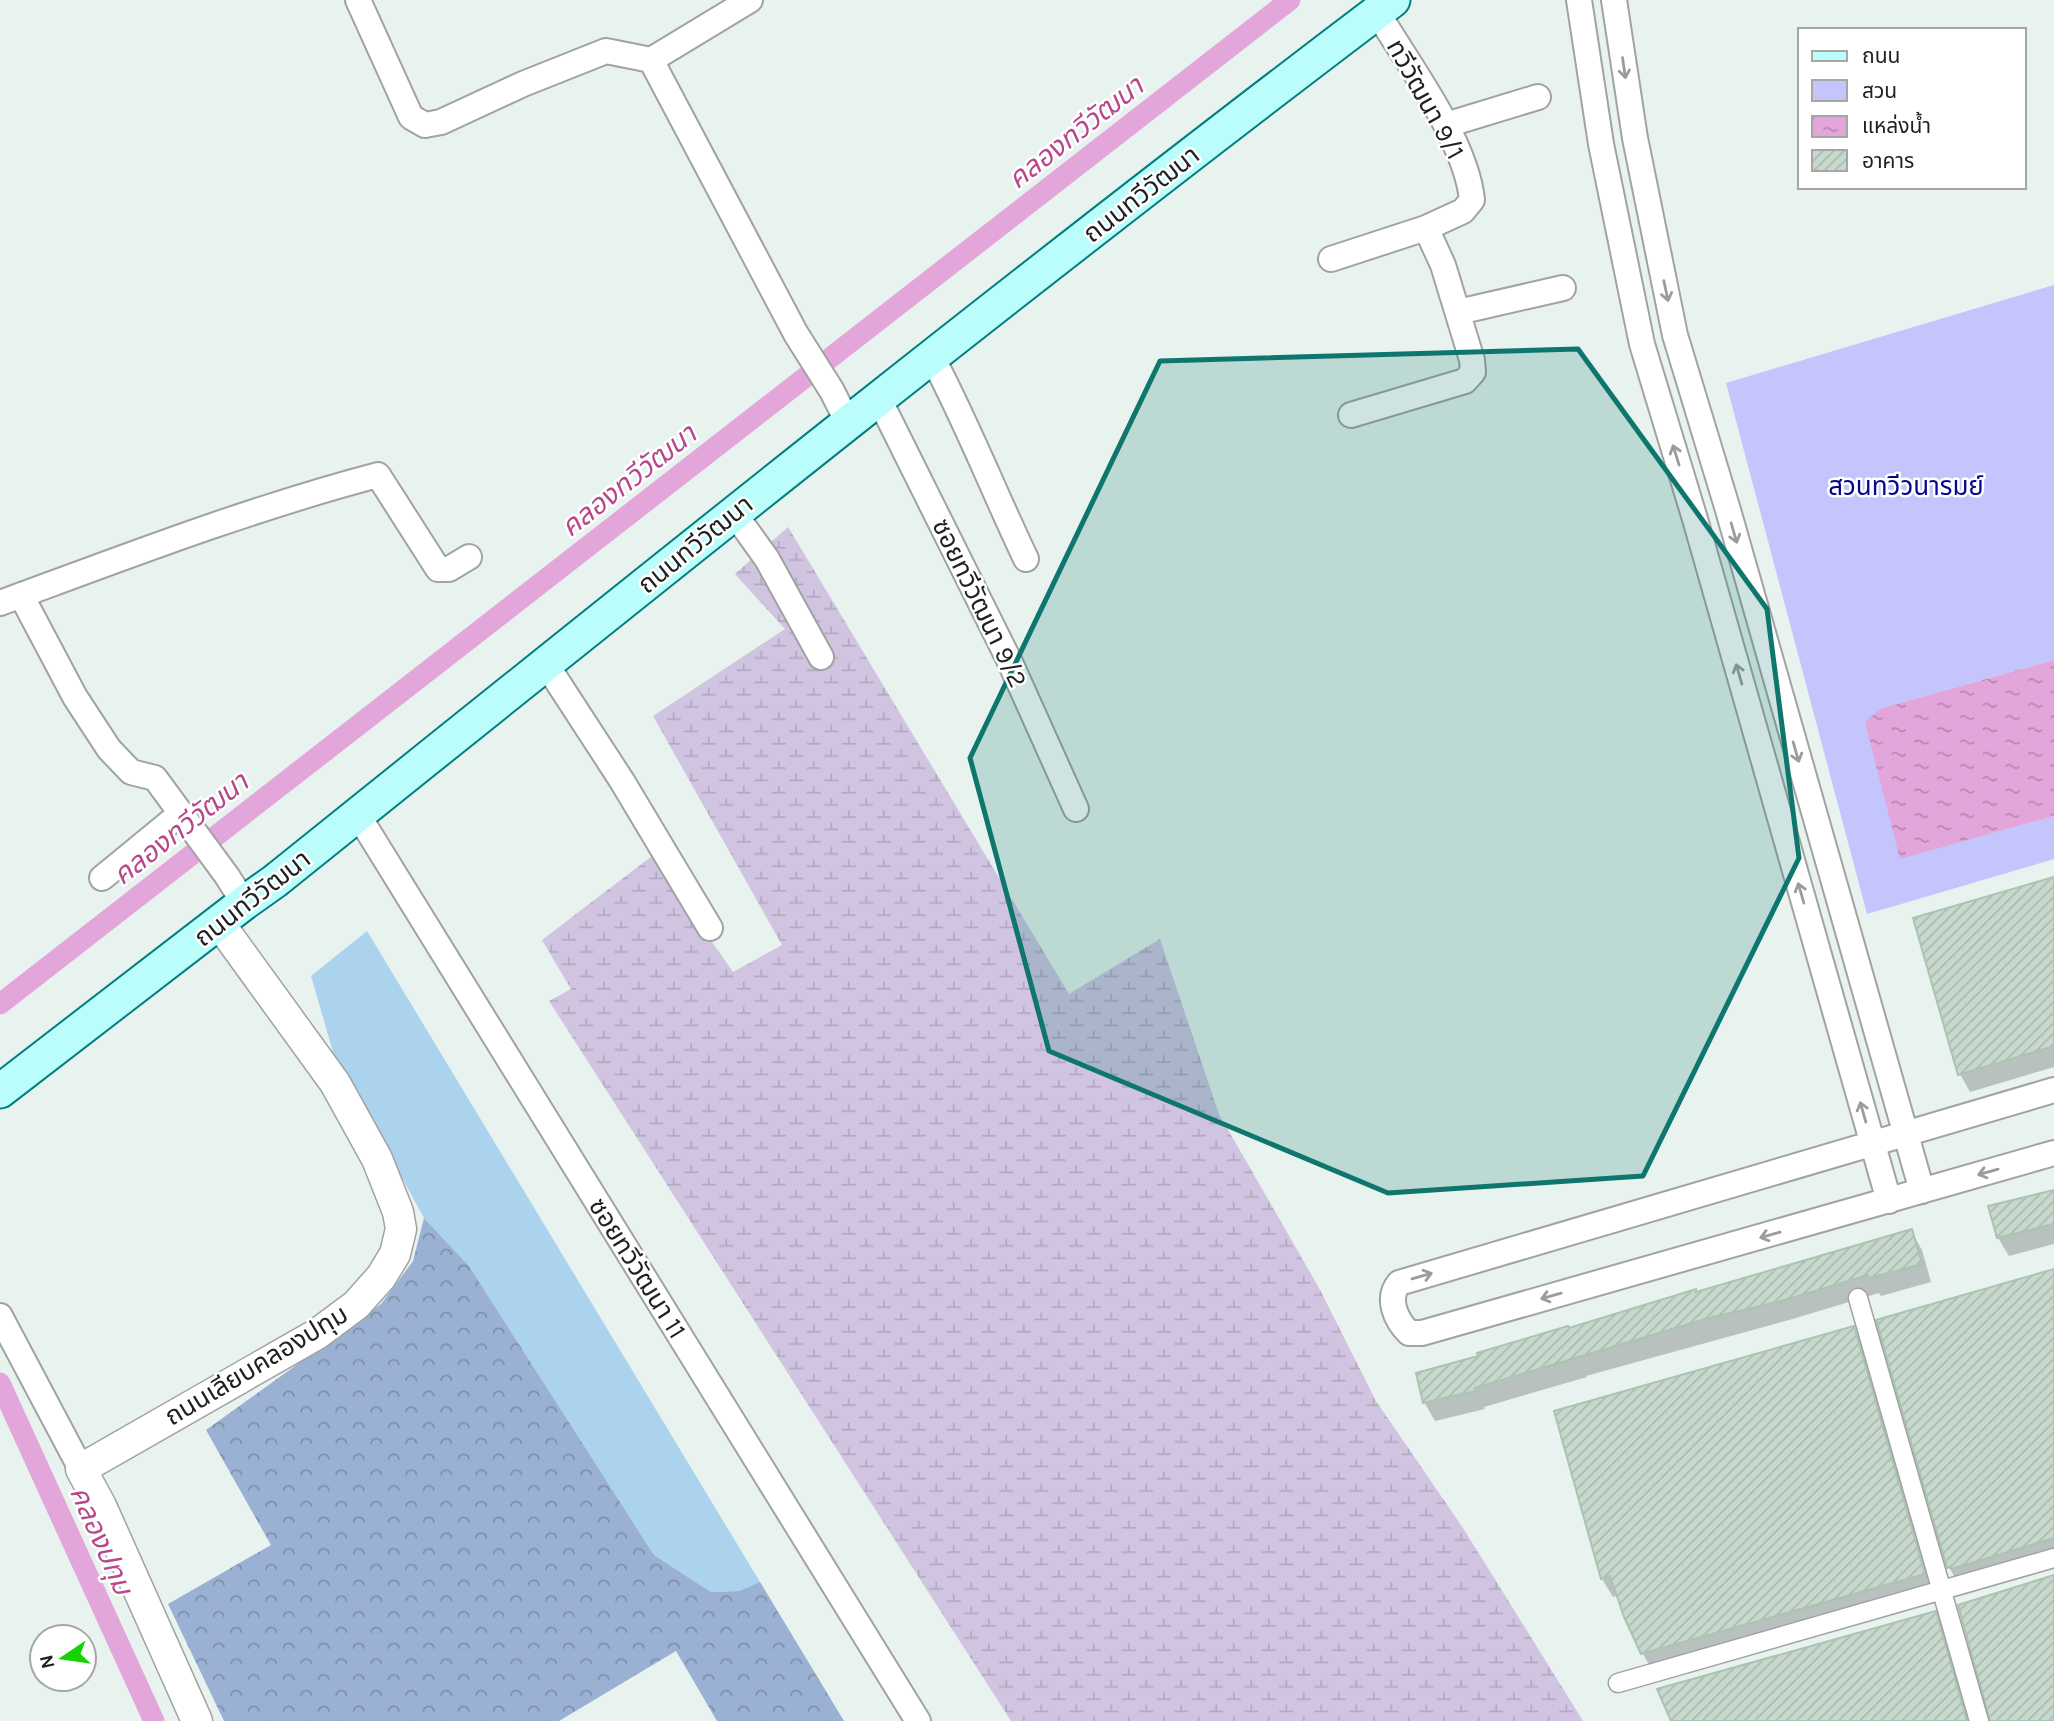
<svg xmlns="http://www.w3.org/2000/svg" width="2054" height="1721" viewBox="0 0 2054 1721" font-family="Karla,'Noto Sans Thai',sans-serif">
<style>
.grass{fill:#acd3ee}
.forest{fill:url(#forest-crowns)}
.wetland{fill:url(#wetland-marsh)}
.park{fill:#c4c5fd}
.water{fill:url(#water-ripples)}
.shadow{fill:#0003}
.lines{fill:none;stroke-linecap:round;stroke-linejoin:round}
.canal{stroke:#e2a6da;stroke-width:21}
.building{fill:url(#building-hatch);stroke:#a9c5b2;stroke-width:2}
.pedestrian-casing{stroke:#a2a2a2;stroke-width:21}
.minor-casing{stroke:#a2a2a2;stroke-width:28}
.tertiary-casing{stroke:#a2a2a2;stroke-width:33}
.secondary-casing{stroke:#007f81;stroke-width:37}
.pedestrian{stroke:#fff;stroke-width:18}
.minor{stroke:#fff;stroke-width:24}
.tertiary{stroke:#fff;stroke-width:30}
.secondary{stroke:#bafdfa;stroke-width:33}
.oneway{stroke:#9b9b9b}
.marked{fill:#0f766e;fill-opacity:0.2;stroke:#0f766e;stroke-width:5;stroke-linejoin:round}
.labels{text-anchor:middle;stroke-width:5;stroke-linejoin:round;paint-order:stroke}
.street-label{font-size:26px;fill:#212121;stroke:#fff}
.park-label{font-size:26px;fill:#050789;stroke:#fff}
.water-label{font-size:28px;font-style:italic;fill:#b8478a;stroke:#fff}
</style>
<defs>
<pattern id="forest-crowns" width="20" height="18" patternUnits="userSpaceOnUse" patternTransform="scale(1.75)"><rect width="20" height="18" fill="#9ab1d3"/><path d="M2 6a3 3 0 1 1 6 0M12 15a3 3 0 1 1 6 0" fill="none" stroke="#7d90ab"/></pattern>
<pattern id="wetland-marsh" width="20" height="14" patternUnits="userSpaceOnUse" patternTransform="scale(1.75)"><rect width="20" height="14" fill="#d1c4e1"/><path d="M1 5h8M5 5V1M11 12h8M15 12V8" fill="none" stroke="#b3a8c1"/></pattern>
<pattern id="water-ripples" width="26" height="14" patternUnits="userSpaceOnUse" patternTransform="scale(1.75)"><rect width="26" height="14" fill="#e2a6da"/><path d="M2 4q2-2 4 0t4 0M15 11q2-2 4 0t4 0" fill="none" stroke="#b787b0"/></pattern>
<pattern id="building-hatch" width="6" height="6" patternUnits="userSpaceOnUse" patternTransform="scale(1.75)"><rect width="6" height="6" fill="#c7d9cd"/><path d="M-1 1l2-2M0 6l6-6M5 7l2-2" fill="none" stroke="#abbab0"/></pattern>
</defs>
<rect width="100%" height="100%" fill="#e8f2ee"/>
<path class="grass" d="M367 931 760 1582 739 1591 711 1592 654 1555 469 1266 424 1218 333 1052 311 976Z"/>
<path class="forest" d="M424 1218 469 1266 654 1555 711 1592 739 1591 760 1582 844 1721H717L676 1651 559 1721H224L168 1604 271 1545 206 1430 381 1304 413 1261Z"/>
<path class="wetland" d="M788 527 1069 994 1160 939 1219 1114 1319 1288 1376 1401 1463 1528 1583 1721H1011L549 1001 571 989 542 940 652 856 733 972 782 945 653 716 785 629 735 574Z"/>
<path class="park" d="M2054 285V660L1882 708 1900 858 2054 816V859L1867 914 1726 383Z"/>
<path class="water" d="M2054 660V816L1900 859 1865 722 1882 708Z"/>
<path class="shadow" d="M2054 879V1067L1970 1092 1960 1074Z
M2054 1190V1244L2009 1256 1998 1238 1990 1207Z
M1911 1231 1922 1250 1931 1282 1881 1296 1879 1293 1796 1318 1586 1376 1587 1377 1484 1407 1485 1409 1435 1421 1424 1402 1569 1330Z
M2054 1271V1559L1959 1585 1949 1567Z
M1853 1328 1864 1346 1934 1592 1653 1672 1643 1654 1619 1595 1613 1597 1602 1579 1556 1412Z
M1935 1613 1945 1631 1971 1721H1674Z"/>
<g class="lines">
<path class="canal" d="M0 1004 1290 0
M0 1383 154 1721"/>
</g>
<path class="building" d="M2054 877V1046L1958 1075 1913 918Z
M2054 1190V1224L1997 1238 1988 1206Z
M1912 1229 1922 1264 1869 1278 1868 1275 1785 1300 1709 1318 1475 1388V1391L1423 1403 1416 1373 1478 1356 1477 1353 1568 1326 1569 1328 1696 1289V1292Z
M2054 1269V1538L1951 1569 1950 1567 1947 1568 1876 1320Z
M1854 1326 1925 1574 1641 1654 1624 1617 1610 1576 1601 1579 1554 1411Z
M2054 1575V1721H1990L1958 1605Z
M1936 1611 1967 1721H1671L1657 1689Z"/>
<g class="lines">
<g class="pedestrian-casing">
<path id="pedestrian" d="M1858 1298 1979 1721
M1618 1683 2054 1558"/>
</g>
<g class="minor-casing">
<path id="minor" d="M358 0 411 117 425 125 441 122 523 84 606 51 651 60 750 0
M1579 0 1601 144 1642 344 1695 519 1889 1201
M1614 0 1635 138 1675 335 1728 510 1922 1191
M651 60 796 334 832 391 848 423
M1446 125 1538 97
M1331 259 1426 228 1463 211 1472 200C1466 140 1408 64 1377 12
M1458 312 1563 288
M932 357C967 423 994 492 1026 559
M879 399 1009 660 1076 809
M1351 415 1465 381 1473 372 1472 360 1443 265 1426 228
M734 513 767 559 821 657
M21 595 75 697 109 749 131 772 155 778 227 876 244 903
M0 603C125 557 249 509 378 475L438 569H449L469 557
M546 664 622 781 710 928
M358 815 918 1721
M102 878 180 814
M2054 1090 1399 1283C1386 1299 1396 1320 1409 1333H1422L2054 1153
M0 1316 81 1469"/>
</g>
<g class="tertiary-casing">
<path id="tertiary" d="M197 1721 101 1506 81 1469 317 1334 356 1305 381 1277 395 1254 401 1229 398 1212 377 1159 335 1083 219 923"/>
</g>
<g class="secondary-casing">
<path id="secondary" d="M0 1091 244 903 275 881C645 584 1015 286 1393 0"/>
</g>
<use href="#pedestrian" class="pedestrian"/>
<use href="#minor" class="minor"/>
<use href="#tertiary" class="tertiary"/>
<use href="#secondary" class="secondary"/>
</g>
<defs><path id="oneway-shaft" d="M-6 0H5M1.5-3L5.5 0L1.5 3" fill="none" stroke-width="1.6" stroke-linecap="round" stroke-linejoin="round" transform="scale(1.75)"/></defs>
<g class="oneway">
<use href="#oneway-shaft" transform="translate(1624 68) rotate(82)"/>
<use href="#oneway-shaft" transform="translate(1666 291) rotate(78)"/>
<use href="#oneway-shaft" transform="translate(1676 455) rotate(-107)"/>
<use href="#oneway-shaft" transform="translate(1734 533) rotate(74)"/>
<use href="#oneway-shaft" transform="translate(1739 674) rotate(-106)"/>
<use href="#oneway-shaft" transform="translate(1796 752) rotate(74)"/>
<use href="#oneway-shaft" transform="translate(1801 893) rotate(-106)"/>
<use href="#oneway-shaft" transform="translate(1863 1112) rotate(-106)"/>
<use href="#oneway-shaft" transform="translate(1988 1172) rotate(164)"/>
<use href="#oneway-shaft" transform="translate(1770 1235) rotate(164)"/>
<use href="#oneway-shaft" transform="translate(1422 1276) rotate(-16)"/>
<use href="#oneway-shaft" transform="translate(1551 1296) rotate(164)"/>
</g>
<path class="marked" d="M1578 349 1767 609 1799 858 1643 1176 1388 1193 1049 1051 970 758 1160 361Z"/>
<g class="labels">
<g class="street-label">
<text transform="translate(1426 99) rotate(61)" y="9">ทวีวัฒนา 9/1</text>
<text transform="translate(1141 194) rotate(-38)" y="9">ถนนทวีวัฒนา</text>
<text transform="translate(695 544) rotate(-39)" y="9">ถนนทวีวัฒนา</text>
<text transform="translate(980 603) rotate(64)" y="9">ซอยทวีวัฒนา 9/2</text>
<text transform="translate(252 898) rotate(-38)" y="9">ถนนทวีวัฒนา</text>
<text transform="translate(638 1268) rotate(58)" y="9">ซอยทวีวัฒนา 11</text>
<text transform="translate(256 1365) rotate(-31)" y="9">ถนนเลียบคลองปทุม</text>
</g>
<g class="park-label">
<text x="1906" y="495">สวนทวีวนารมย์</text>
</g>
<g class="water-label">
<text transform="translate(1075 132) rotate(-38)" y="10">คลองทวีวัฒนา</text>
<text transform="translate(628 480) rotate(-38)" y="10">คลองทวีวัฒนา</text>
<text transform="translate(180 828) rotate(-38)" y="10">คลองทวีวัฒนา</text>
<text transform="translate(102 1540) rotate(66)" y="10">คลองปทุม</text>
</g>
</g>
<rect x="1798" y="28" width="228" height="161" fill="#ffffff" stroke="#a6a6a6" stroke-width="2"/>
<rect x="1812" y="51" width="35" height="10" fill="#bafdfa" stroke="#a6a6a6" stroke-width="2"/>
<text x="1862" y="63" font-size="21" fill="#212121">ถนน</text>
<rect x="1812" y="80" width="35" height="21" fill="#c4c5fd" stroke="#a6a6a6" stroke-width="2"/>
<text x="1862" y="98" font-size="21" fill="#212121">สวน</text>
<rect x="1812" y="116" width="35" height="21" fill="url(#water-ripples)" stroke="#a6a6a6" stroke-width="2"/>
<text x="1862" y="133" font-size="21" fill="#212121">แหล่งน้ำ</text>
<rect x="1812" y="150" width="35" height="21" fill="url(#building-hatch)" stroke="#a6a6a6" stroke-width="2"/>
<text x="1862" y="168" font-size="21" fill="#212121">อาคาร</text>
<g transform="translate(63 1658) rotate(257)"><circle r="33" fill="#ffffff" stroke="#a6a6a6" stroke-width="2"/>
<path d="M0-5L12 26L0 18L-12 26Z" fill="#14d300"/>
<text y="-10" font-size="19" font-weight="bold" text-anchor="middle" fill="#212121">N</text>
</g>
</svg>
